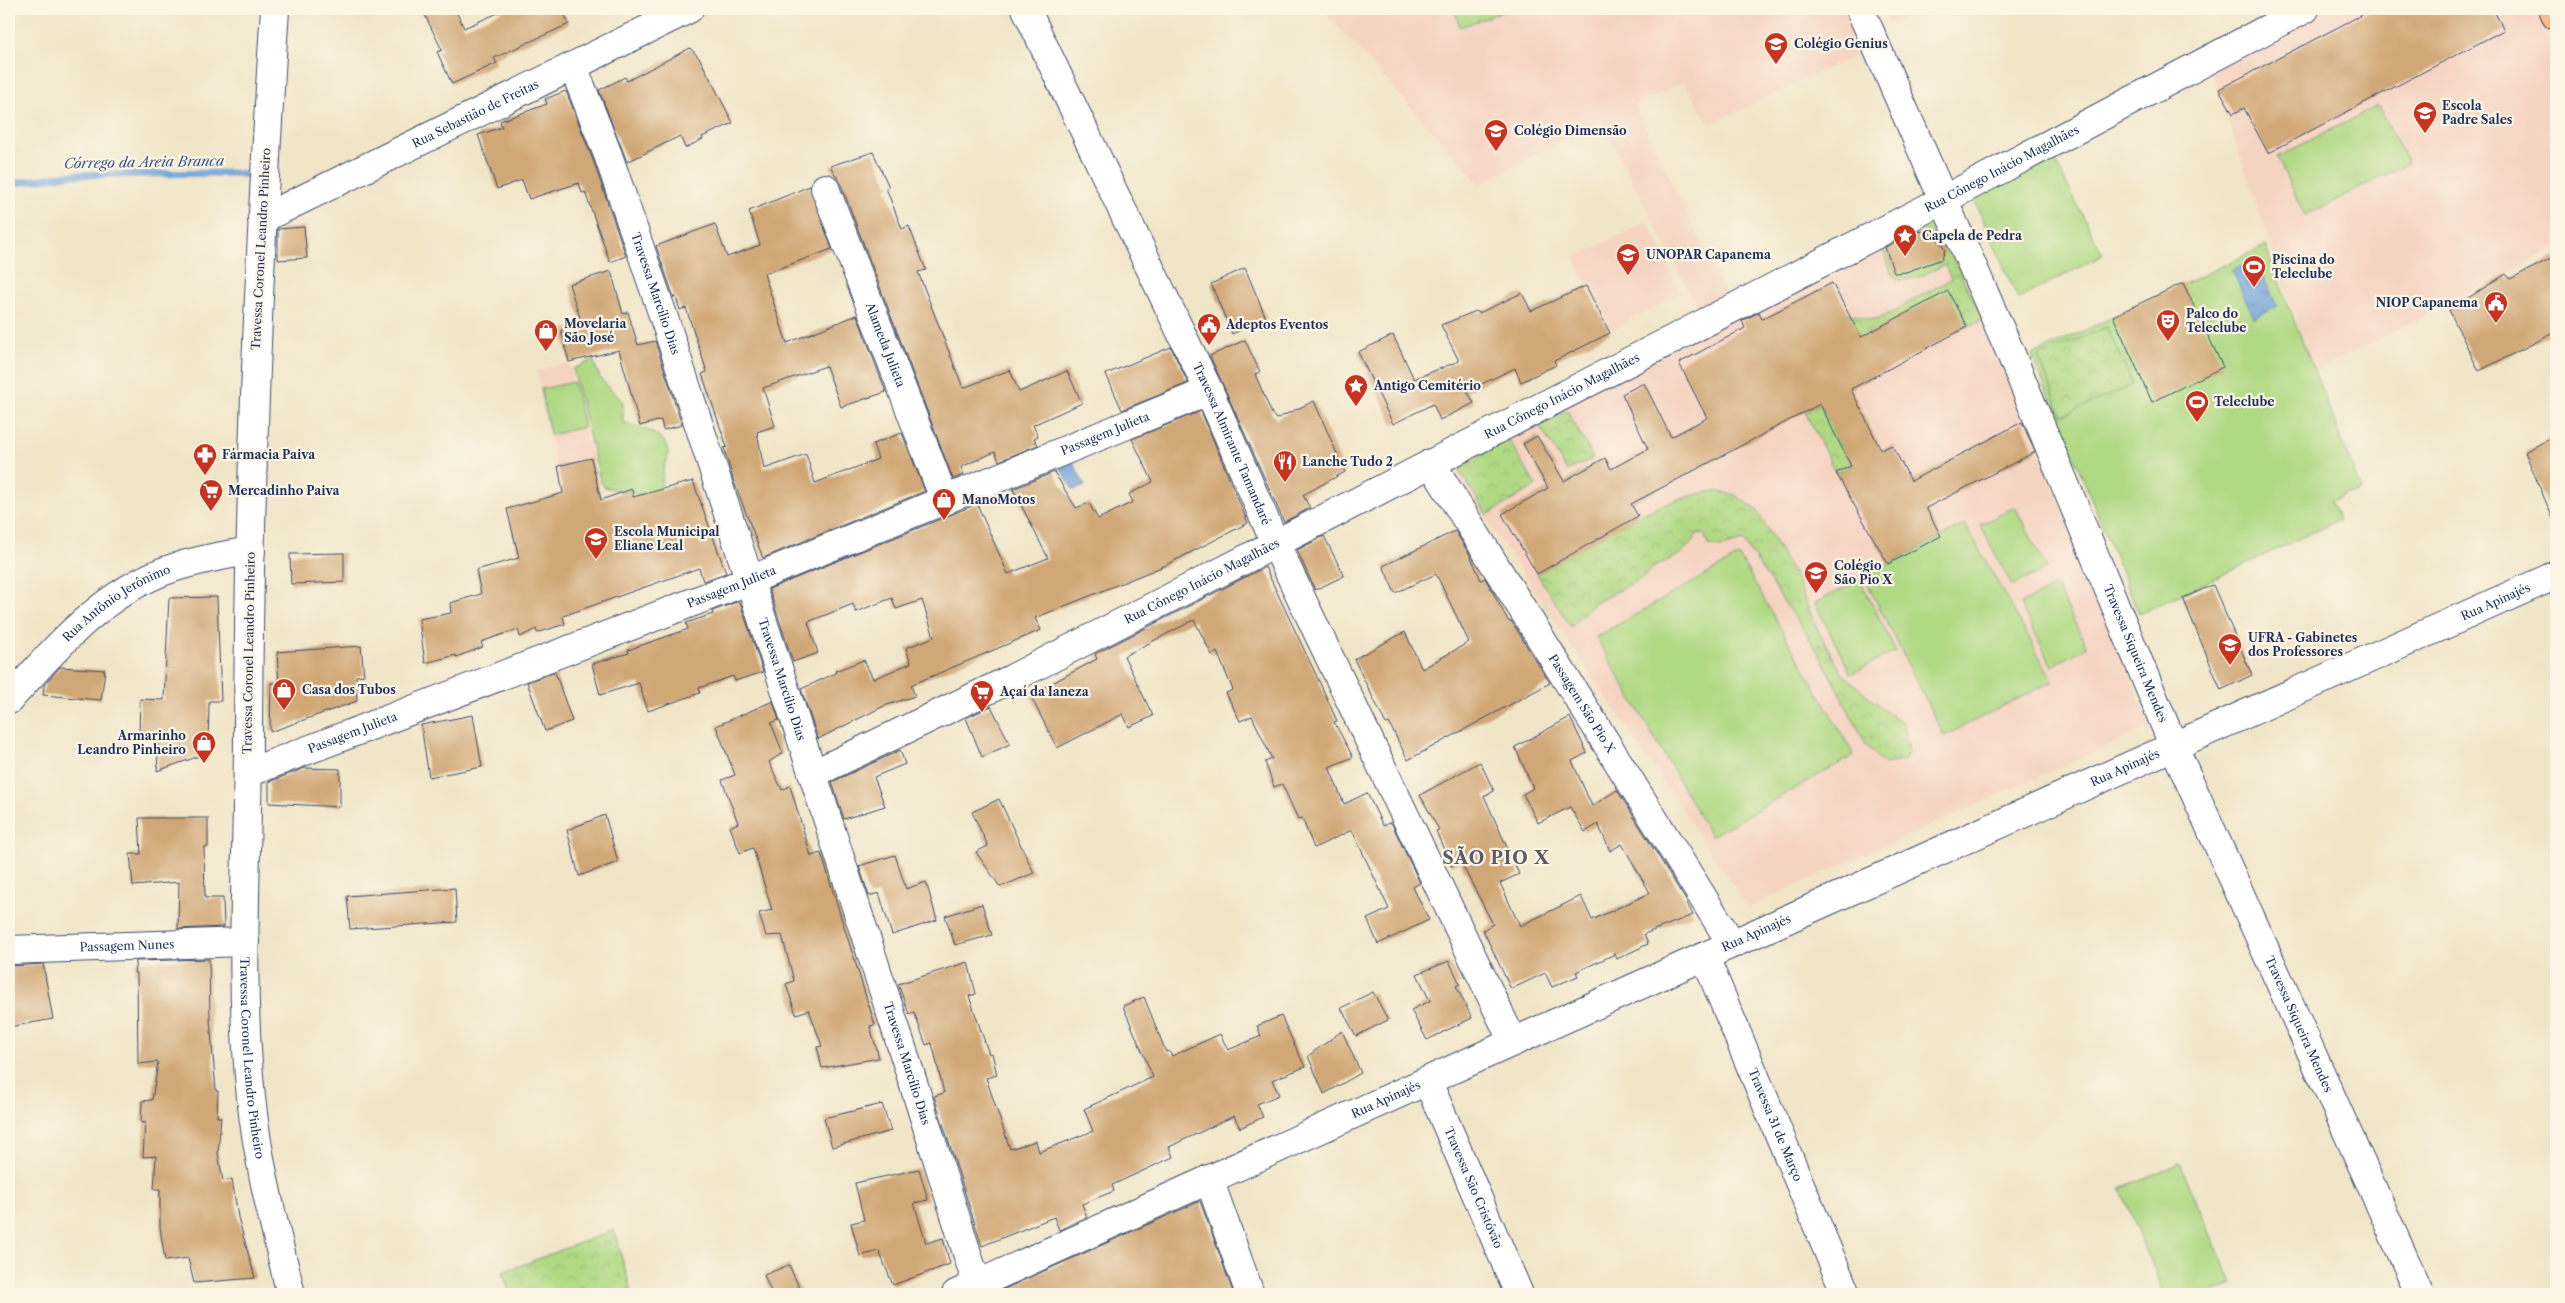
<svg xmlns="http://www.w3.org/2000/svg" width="2565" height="1303" viewBox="0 0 2565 1303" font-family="'Libre Caslon Text',serif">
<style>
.built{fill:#f5d3c1}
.grass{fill:#b0d984;stroke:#668471}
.park{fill:url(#park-crowns);stroke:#668471}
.water{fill:url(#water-ripples);stroke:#466a9d}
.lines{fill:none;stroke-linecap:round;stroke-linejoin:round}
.stream{stroke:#71a4dc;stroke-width:7}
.building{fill:#d0a776}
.minor-casing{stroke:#3b4a6e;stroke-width:30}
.major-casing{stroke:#3b4a6e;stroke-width:30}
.minor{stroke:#fff;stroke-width:28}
.major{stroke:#f8bd88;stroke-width:28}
.labels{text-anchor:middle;stroke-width:4.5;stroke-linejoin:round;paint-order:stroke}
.poi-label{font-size:12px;font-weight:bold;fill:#1b2f5e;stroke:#fcf5e5;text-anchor:start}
.street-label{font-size:12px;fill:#1b2f5e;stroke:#fcf5e5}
.water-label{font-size:14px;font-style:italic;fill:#39588a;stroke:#fcf5e5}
.district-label{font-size:18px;font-weight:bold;letter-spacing:1px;fill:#5a5966;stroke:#fcf5e5}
</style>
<defs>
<pattern id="park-crowns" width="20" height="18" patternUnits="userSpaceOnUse" patternTransform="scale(1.25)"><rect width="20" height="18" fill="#b0d984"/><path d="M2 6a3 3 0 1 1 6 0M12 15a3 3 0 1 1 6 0" fill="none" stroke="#97bb74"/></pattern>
<pattern id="water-ripples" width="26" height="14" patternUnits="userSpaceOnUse" patternTransform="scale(1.25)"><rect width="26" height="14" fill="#71a4dc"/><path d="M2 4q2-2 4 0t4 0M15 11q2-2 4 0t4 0" fill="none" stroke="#5c86b6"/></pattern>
</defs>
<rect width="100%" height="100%" fill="#fcf5e5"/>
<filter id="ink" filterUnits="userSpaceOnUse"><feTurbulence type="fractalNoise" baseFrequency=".02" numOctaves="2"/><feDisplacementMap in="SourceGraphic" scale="10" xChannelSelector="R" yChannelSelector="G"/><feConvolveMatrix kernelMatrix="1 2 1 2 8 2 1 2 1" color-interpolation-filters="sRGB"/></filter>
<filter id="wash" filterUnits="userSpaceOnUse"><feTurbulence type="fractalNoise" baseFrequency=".0096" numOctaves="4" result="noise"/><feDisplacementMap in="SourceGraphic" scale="20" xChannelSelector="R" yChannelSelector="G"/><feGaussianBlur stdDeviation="1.12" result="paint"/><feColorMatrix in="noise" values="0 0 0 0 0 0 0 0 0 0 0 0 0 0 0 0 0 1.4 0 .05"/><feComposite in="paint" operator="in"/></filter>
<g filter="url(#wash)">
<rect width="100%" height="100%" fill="#f0e5c7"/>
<path class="built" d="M1322 9H1843L1868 49 1710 124 1684 82 1635 106 1727 297 1699 311 1601 120 1480 184Z
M1881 9H1926L1888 23Z
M2312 9H2537L2556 58V248L2314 372 2209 64Z
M1935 207 2038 450 2150 727 1748 907 1446 460Z
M1648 221 1681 293 1612 330 1574 258Z
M569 362 624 597 585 609 537 371Z"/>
<path class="grass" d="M1454 9H1511L1460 27Z
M2378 106 2408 163 2305 216 2277 157Z
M2050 151 2103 255 2018 299 1971 193Z
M2265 246 2361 490 2330 501 2339 520 2139 614 2032 355Z
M593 360 600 378 623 402V422C638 427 666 433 668 451 669 458 664 463 663 470 662 479 662 484 658 492L645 496 604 487 600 480 573 369Z
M574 382 584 427 550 435 541 389Z
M2015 507 2047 568 2012 586 1980 525Z
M1965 524 2053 681 1944 736 1864 577Z
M1739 556 1854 755 1711 836 1596 637Z
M1860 580 1896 651 1851 674 1815 603Z
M2056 586 2087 647 2052 666 2020 604Z
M2180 1163 2232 1285 2210 1294H2165L2120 1188Z"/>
<path class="park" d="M1928 216 1935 220 1983 320 1967 327 1791 374 1777 349 1848 313 1869 320 1883 317 1951 279 1945 265 1918 277 1900 281 1892 275 1880 241Z
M2107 327 2133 385 2062 416 2038 356Z
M1820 404 1851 466 1836 473 1805 412Z
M1567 410 1593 458 1567 471 1539 425Z
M1508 439 1536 486 1487 515 1459 469Z
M1715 491 1735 495 1756 509 1796 579 1816 627 1842 673 1888 713 1903 722 1909 751 1904 761 1883 764 1867 746 1818 652 1743 541 1722 547 1708 545 1704 534H1696L1693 542 1677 556 1652 568 1640 579 1593 604 1571 627 1537 574C1594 541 1648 501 1715 491Z
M614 1230 632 1294H510L503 1272Z"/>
<path class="water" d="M2255 260 2277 306 2254 318 2232 270Z
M1073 462 1085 486 1073 490 1060 467Z"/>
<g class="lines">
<path class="stream" d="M9 184 68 175 232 173 260 176"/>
</g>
<g id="blocks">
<path class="building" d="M422 9H455L464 28 507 9H562L569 24 494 58 497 63 452 84 437 52 442 50Z
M2373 9H2493L2504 30 2268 153 2244 108 2233 114 2219 89Z
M690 48 700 59 733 123 702 137 703 139 685 148 680 136 627 162 599 90 625 77 627 81Z
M566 91 593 160 626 256 610 262 585 192 582 193 579 183 529 199 522 180 497 189 478 135 502 127 500 121 547 104 545 99Z
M873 152 889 187 886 188 902 229 909 226 926 270 918 272 963 388 1010 370 1019 392 1067 371 1082 403 1033 425 1038 436 1034 438 1038 445 999 461 995 452 961 467 964 475 953 479 840 182 830 166Z
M810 186 832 249 764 274 787 343 857 315 886 392 841 407 826 366 763 388 775 426 757 432 764 469 806 454 815 483 878 459 873 444 902 433 925 491 763 558 733 479 724 448 727 447 702 374 707 372 686 308 680 310 676 297 674 298 656 246 715 224 727 257 760 245 749 211Z
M304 227 307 258 278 260V229Z
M1917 231 1930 233 1939 240 1945 250 1942 259 1906 272 1894 273 1885 247Z
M2556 256V332L2479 371 2449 310 2506 274 2510 279Z
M1245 268 1266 318 1232 334 1211 284Z
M611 271 623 314 628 312 638 345 655 341 682 425 663 430 661 420 640 426 619 350 569 362 561 330 582 324 569 284Z
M1832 283 1861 337 1948 291 1967 327 1851 389 1881 450 1892 445 1911 481 2022 422 2035 452 1926 508 1941 536 1888 564 1836 473 1851 466 1820 404 1631 504 1638 516 1537 574 1502 514 1548 488 1523 444 1537 436 1564 481 1605 458 1611 469 1648 449 1622 394 1644 383 1671 437 1707 418 1679 363 1745 328 1742 321 1759 312 1762 319Z
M2183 283 2223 367 2152 402 2113 316Z
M1586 286 1610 333 1554 361 1556 365 1521 382 1515 368 1467 391 1474 403 1440 420 1433 404 1393 424 1358 352 1393 335 1414 379 1459 361 1441 325 1476 311 1479 313 1522 293 1531 311Z
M1245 340 1260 372 1255 374 1272 414 1276 419 1314 401 1345 472 1303 495 1310 508 1284 522 1210 356Z
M1171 347 1188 383 1122 410 1106 374Z
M1201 411 1248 523 1164 566 1035 618 1041 630 911 685 915 696 884 706 818 739 801 689 836 673 835 671 864 660 873 679 911 663 906 648 934 637 922 600 896 609 892 598 856 612 853 604 808 622 818 653 793 662 769 589 977 504 1008 574 1048 558 1013 489 1054 472 1076 508 1089 503 1098 519 1133 502 1129 494 1153 482 1132 439Z
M2556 435V526L2525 452Z
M591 458 601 500 632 489 633 497 693 481 726 573 703 581 699 568 563 616 565 624 537 633 536 629 520 637 518 629 481 642 483 647 456 657V655L425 663 419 619 451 613 450 603 481 594 476 570 519 558 507 509 563 493 558 466Z
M1455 531 1470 555 1481 580 1485 578 1509 622 1511 621 1550 683 1408 760 1389 723 1386 724 1354 659 1405 632 1422 669 1469 642 1436 574 1395 593 1383 566Z
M1324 536 1344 576 1315 590 1297 550Z
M344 553V582L291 584 290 554Z
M1265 567 1326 696 1337 721 1334 722 1353 757 1329 767 1344 804 1367 793 1383 826 1391 822 1420 883 1413 887 1429 920 1378 944 1367 919 1389 909 1352 830 1314 848 1302 818 1298 819 1282 784 1274 787 1265 762 1272 759 1252 716 1240 721 1226 693 1233 690 1217 652 1212 655 1194 620 1124 656 1153 716 1129 727 1123 714 1057 748 1030 695 1097 659 1095 654Z
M2213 585 2252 675 2221 690 2183 598Z
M217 597 221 701H209L208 753 157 771 159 734H139L140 699 164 700 169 598Z
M737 602H740L763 672 735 681 733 676 699 688 700 693 648 711 639 683 600 695 592 664 629 653 628 650 688 629 686 623 713 614 712 611Z
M361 646 364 675 356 676 357 701 270 732 271 683H279L277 652Z
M60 667 105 670 101 700 43 695 44 685Z
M555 672 572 721 545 731 527 682Z
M773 701 779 720 771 723 783 753 769 762 782 790 790 786 811 856 821 853 875 1025 870 1026 879 1058 822 1068 817 1047 822 1046 809 1010 796 1014 786 984 794 981 782 935 766 936 759 913 772 910 753 848 740 853 730 827 738 823 722 780 735 775 716 726Z
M991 706 1010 744 982 757 966 718Z
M473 715 482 767 429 777 421 725Z
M1570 717 1587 753 1572 761 1592 806 1617 790 1685 899 1693 915 1644 934 1648 944 1617 959 1615 954 1576 972 1578 976 1552 987 1545 973 1511 989 1483 930 1493 924 1460 861 1451 866 1436 831 1439 830 1420 795 1480 762 1494 791 1484 796 1519 874 1500 883 1520 926 1581 896 1592 920 1650 893 1622 844 1610 851 1598 824 1585 832 1570 807 1538 823 1523 794 1533 788 1515 747Z
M900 750 905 764 874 777 885 806 844 819 832 782Z
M305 768 340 769V807L269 803V782Z
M999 799 1034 873 1000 887 976 852 988 846 972 812Z
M605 815 618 862 579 876 567 830Z
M139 818H208V847H204L205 898H223L224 927 178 929 179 882 133 886 130 854H141Z
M895 855 906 889 926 882 937 920 892 935 879 893 869 896 859 866Z
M455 888 457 922 350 929 347 896Z
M982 904 992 935 955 945 945 916Z
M209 959 210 1020 216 1091H218L217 1117H221L218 1153 223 1181 232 1179 238 1217 255 1278 194 1283 188 1258 165 1261 160 1227V1189H154L156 1156 143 1157 145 1122 141 1123 142 1101 152 1100 158 1062 138 1064 137 973H134L136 961Z
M1449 961 1460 984 1456 986 1472 1018 1427 1040 1411 1010 1430 1001 1417 974Z
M968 962 976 994 969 996 989 1054 992 1053 997 1075 986 1078 1010 1149 1036 1141 1039 1152 1093 1131 1084 1109 1153 1077 1123 1006 1144 997 1166 1052 1169 1051 1172 1056 1220 1034 1228 1050 1261 1036 1257 1026 1281 1016 1305 1067 1272 1080 1279 1095 1257 1104 1263 1117 1240 1128 1234 1116 1169 1147 1173 1157 1112 1185 1114 1191 1082 1204 1087 1217 1059 1230 1054 1217 982 1246 934 1096 944 1093 932 1043 926 1045 914 1012 909 1014 898 984Z
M43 964 53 1019 9 1027V966Z
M1373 992 1388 1020 1356 1036 1341 1008Z
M1342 1031 1361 1073 1324 1094 1308 1056Z
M882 1104 891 1131 832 1147 824 1118Z
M919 1169 928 1200 914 1203 926 1243 943 1238 950 1264 893 1285 879 1251 860 1256 851 1223 864 1220 855 1183Z
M1200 1201 1234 1294H995V1293Z
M789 1265 802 1294H772L764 1275Z"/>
</g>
</g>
<g filter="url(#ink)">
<use href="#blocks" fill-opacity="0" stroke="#3b4a6e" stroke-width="1"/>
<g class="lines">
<g class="minor-casing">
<g id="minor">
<path id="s1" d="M275 9C259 250 249 492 248 734 248 855 238 977 251 1097 258 1164 275 1229 291 1294"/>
<path id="s2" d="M1026 9 1209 391 1275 543 1513 1042"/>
<path id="s3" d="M1860 9 2011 354 2174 747 2420 1294"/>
<path id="s4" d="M573 66 608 155 665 321 904 1054 980 1294"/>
<path id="s5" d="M825 188 945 501"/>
<path id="s6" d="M262 219 689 9"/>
<path id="s7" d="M1431 463 1732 944"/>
<path id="s8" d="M9 700C54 649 105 590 173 568 198 560 224 555 251 551"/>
<path id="s9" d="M248 773 748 581 1209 391"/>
<path id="s10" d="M813 774 1011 679 1203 581 1943 200 2305 9"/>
<path id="s11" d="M9 950 245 942"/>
<path id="s12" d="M1705 957 1846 1294"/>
<path id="s13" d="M1428 1082 1519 1294"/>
<path d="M1209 1179 1250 1294"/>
<path id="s14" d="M956 1294 1513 1042 2556 575"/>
</g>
</g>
<g class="major-casing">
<path id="major" d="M2553 9 2556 16"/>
</g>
<use href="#minor" class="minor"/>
<use href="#major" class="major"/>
</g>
</g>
<defs>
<g id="school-pin" transform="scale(1.25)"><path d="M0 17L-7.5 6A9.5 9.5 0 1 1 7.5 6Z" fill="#c8321e" stroke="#fcf5e5"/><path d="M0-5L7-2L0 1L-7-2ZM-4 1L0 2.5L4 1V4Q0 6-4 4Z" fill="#fff"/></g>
<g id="sight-pin" transform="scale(1.25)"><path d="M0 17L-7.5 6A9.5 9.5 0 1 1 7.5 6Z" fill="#c8321e" stroke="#fcf5e5"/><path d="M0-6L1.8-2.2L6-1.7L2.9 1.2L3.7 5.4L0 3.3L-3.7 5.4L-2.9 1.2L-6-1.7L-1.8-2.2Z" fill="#fff"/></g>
<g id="university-pin" transform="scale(1.25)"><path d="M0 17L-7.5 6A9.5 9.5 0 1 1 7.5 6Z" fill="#c8321e" stroke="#fcf5e5"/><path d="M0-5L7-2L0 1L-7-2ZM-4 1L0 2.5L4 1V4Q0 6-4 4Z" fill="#fff"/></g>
<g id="stadium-pin" transform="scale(1.25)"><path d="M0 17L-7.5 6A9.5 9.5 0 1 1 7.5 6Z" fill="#c8321e" stroke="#fcf5e5"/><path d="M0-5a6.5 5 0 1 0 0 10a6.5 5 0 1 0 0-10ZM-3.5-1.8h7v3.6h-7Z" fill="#fff"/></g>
<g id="civic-pin" transform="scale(1.25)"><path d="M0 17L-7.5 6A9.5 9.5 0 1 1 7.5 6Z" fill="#c8321e" stroke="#fcf5e5"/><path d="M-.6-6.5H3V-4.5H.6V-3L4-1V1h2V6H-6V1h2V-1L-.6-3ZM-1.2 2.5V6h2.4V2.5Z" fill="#fff"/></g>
<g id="theatre-pin" transform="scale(1.25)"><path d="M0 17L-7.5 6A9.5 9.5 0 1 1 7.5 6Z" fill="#c8321e" stroke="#fcf5e5"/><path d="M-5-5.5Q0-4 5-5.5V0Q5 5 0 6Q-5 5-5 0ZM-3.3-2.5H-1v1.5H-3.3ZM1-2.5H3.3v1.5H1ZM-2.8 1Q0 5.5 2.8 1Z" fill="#fff"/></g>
<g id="shop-pin" transform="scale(1.25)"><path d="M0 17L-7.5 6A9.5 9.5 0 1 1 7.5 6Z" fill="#c8321e" stroke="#fcf5e5"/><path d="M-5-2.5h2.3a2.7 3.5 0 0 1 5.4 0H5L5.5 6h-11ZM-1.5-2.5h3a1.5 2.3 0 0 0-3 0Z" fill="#fff"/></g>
<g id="pharmacy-pin" transform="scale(1.25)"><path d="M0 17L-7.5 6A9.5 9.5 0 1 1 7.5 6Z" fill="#c8321e" stroke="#fcf5e5"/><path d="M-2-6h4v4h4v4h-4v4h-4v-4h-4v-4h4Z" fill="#fff"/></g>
<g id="restaurant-pin" transform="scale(1.25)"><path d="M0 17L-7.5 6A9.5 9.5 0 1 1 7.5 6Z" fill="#c8321e" stroke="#fcf5e5"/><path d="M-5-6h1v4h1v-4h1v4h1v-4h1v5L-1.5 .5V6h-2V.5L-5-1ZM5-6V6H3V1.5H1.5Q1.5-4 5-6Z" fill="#fff"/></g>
<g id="supermarket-pin" transform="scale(1.25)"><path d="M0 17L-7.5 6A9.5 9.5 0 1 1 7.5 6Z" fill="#c8321e" stroke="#fcf5e5"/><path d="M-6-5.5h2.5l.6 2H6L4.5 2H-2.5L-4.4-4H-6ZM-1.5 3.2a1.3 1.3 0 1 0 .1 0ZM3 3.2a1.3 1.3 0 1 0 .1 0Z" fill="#fff"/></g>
</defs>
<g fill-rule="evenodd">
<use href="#school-pin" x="1776" y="44"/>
<use href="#school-pin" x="2425" y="113"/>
<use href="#school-pin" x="1496" y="131"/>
<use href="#sight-pin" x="1905" y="236"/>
<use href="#university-pin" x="1628" y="255"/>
<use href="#stadium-pin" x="2254" y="267"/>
<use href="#civic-pin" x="2496" y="303"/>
<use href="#theatre-pin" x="2168" y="321"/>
<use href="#civic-pin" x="1209" y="325"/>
<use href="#shop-pin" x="546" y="331"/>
<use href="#sight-pin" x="1356" y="386"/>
<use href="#stadium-pin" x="2197" y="402"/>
<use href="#pharmacy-pin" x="205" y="455"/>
<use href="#restaurant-pin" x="1285" y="462"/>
<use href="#supermarket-pin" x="211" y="491"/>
<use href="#shop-pin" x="944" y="500"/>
<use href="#school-pin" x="596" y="539"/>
<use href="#school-pin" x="1816" y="573"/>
<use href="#university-pin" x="2230" y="645"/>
<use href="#shop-pin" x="284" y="690"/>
<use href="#supermarket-pin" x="982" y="692"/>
<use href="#shop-pin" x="204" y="743"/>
</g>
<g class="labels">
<g class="poi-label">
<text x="1794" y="48">Colégio Genius</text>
<text x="2442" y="110">Escola<tspan x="2442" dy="14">Padre Sales</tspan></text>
<text x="1514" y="135">Colégio Dimensão</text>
<text x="1922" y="240">Capela de Pedra</text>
<text x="1646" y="259">UNOPAR Capanema</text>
<text x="2272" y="264">Piscina do<tspan x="2272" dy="14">Teleclube</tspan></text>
<text x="2478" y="307" text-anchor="end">NIOP Capanema</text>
<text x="2186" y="318">Palco do<tspan x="2186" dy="14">Teleclube</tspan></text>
<text x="564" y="328">Movelaria<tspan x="564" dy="14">São José</tspan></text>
<text x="1226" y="329">Adeptos Eventos</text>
<text x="1374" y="390">Antigo Cemitério</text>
<text x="2214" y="406">Teleclube</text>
<text x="222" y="459">Fármacia Paiva</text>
<text x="1302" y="466">Lanche Tudo 2</text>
<text x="228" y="495">Mercadinho Paiva</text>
<text x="962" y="504">ManoMotos</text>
<text x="614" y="536">Escola Municipal<tspan x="614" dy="14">Eliane Leal</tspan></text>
<text x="1834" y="570">Colégio<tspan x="1834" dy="14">São Pio X</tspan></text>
<text x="2248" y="642">UFRA - Gabinetes<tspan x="2248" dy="14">dos Professores</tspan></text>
<text x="302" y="694">Casa dos Tubos</text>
<text x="1000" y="696">Açaí da Ianeza</text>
<text x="186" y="740" text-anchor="end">Armarinho<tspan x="186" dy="14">Leandro Pinheiro</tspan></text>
</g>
<g class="street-label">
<text dy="4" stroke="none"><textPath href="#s6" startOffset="238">Rua Sebastião de Freitas</textPath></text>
<text dy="4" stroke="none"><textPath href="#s10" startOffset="1334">Rua Cônego Inácio Magalhães</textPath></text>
<text transform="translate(261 249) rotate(-87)" y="4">Travessa Coronel Leandro Pinheiro</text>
<text dy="4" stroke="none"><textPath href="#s4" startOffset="242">Travessa Marcílio Dias</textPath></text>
<text dy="4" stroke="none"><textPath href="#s5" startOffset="168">Alameda Julieta</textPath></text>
<text dy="4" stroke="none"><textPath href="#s10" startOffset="839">Rua Cônego Inácio Magalhães</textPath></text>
<text dy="4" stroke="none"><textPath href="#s9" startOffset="922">Passagem Julieta</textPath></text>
<text dy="4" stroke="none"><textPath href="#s2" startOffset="481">Travessa Almirante Tamandaré</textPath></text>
<text dy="4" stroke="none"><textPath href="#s10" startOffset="434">Rua Cônego Inácio Magalhães</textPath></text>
<text dy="4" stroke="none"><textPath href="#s9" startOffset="518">Passagem Julieta</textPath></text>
<text dy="4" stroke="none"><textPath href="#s14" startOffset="1688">Rua Apinajés</textPath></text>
<text dy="4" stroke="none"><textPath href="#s8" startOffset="146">Rua Antônio Jerônimo</textPath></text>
<text transform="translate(249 653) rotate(-89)" y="4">Travessa Coronel Leandro Pinheiro</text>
<text dy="4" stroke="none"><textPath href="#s3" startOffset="701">Travessa Siqueira Mendes</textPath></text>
<text dy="4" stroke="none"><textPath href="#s4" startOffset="648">Travessa Marcílio Dias</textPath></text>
<text dy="4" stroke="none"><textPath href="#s7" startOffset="284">Passagem São Pio X</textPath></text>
<text dy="4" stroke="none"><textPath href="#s9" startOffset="112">Passagem Julieta</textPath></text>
<text dy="4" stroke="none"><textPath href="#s14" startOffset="1282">Rua Apinajés</textPath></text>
<text dy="4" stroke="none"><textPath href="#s14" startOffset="878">Rua Apinajés</textPath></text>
<text dy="4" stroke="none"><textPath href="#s11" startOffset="118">Passagem Nunes</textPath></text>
<text dy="4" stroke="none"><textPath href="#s3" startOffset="1106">Travessa Siqueira Mendes</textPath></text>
<text dy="4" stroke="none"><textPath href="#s1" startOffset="1050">Travessa Coronel Leandro Pinheiro</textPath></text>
<text dy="4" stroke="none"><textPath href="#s4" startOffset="1052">Travessa Marcílio Dias</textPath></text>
<text dy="4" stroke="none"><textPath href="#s14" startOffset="472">Rua Apinajés</textPath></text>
<text dy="4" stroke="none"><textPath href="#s12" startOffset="182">Travessa 31 de Março</textPath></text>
<text dy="4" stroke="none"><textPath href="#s13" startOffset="115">Travessa São Cristóvão</textPath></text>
</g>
<g class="water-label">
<text transform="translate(144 162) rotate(-1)" y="5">Córrego da Areia Branca</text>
</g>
<g class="district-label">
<text x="1496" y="864">SÃO PIO X</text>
</g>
</g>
<rect width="2565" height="1303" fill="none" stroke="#fcf5e5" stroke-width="30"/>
</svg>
